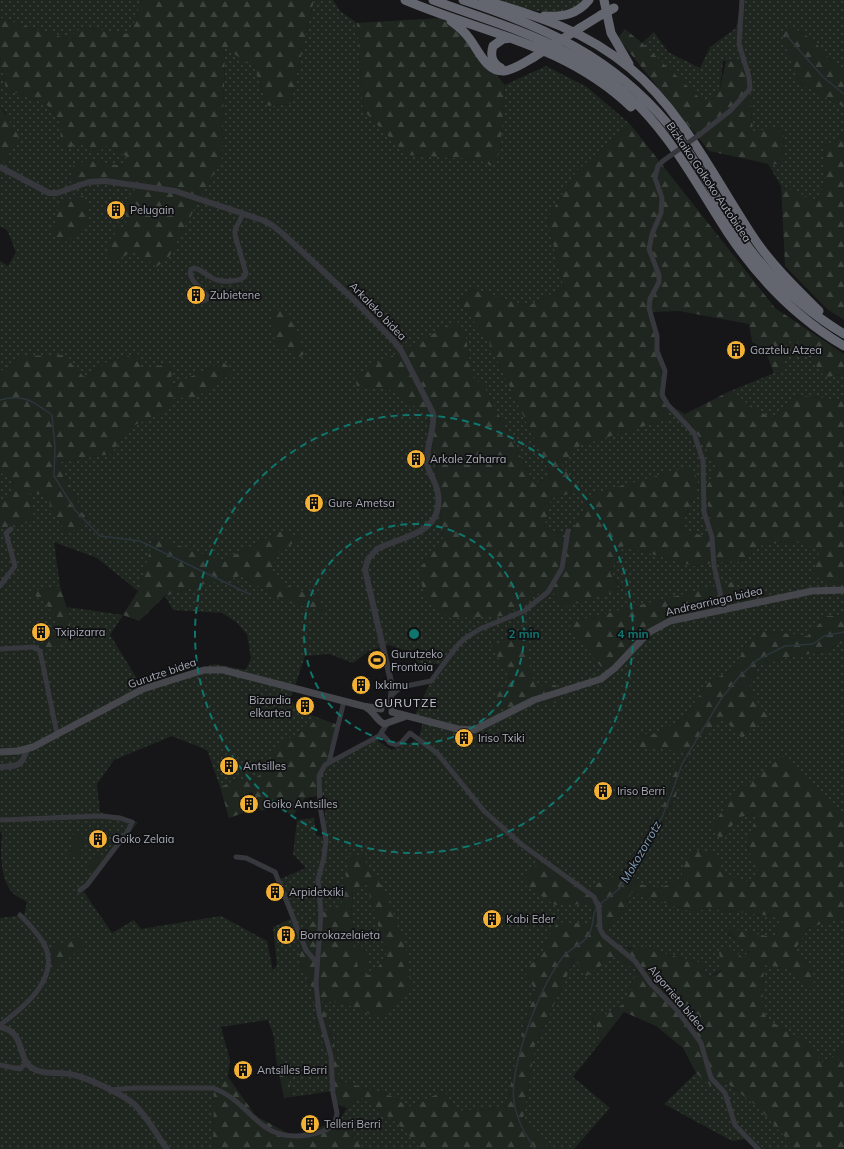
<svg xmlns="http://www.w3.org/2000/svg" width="844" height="1149" viewBox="0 0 844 1149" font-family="Mulish,sans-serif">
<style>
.grass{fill:url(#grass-dots);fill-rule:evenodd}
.forest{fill:url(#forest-firs);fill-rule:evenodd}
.pitch{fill:#1e261f}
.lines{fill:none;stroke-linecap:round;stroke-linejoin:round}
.stream{stroke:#2c353c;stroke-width:1.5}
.minor{stroke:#37383d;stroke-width:5}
.tertiary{stroke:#37383d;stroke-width:6}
.secondary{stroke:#45474d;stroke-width:7}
.motorway{stroke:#63666e;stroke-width:9}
.minor-bridge{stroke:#37383d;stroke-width:5}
.motorway-bridge{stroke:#63666e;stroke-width:9}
.ring{fill:none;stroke:#0f766e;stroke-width:2;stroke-dasharray:7 5}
.labels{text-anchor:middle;stroke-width:3.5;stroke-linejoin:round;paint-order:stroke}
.street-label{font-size:11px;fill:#a8adb8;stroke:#111113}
.poi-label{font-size:11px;fill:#a8adb8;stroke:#111113;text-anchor:start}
.neighbourhood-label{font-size:12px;letter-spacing:1px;fill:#c9ccd4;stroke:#111113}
.water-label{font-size:12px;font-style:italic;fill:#7f9bb3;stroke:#111113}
.centre{fill:#0f766e;stroke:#111113;stroke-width:2}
.ring-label{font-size:12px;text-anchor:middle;font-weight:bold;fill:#0f766e;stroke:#111113;stroke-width:3.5;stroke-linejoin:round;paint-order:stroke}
</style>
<defs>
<pattern id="grass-dots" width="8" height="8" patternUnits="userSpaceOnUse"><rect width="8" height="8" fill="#1e261f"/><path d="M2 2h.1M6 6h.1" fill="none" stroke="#3c433d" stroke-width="1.8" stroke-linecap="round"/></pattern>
<pattern id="forest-firs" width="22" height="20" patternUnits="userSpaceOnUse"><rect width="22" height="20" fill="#1e261f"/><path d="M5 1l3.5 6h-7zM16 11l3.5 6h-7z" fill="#3c433d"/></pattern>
</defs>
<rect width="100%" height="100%" fill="#161618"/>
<path class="grass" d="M0 0H142L130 34 82 27 68 39 0 18Z
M314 0H333L340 11 357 23 363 110 408 155 477 159 500 151 505 85 546 66 587 87 630 124 577 171 547 219 564 288 528 306 473 289 460 303 488 340 551 475 534 484 516 447 484 387 472 377 465 332 357 386 387 388 427 414 436 464 443 539 419 569 551 586 621 588 610 573 623 546 694 566 720 562 736 563 764 544 800 542 819 550 835 585 844 579V615L827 616 807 636 761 631 745 646 735 668 709 682 684 717 658 734 636 735 639 747 721 716 749 690 758 666 789 657 823 652 842 643 844 646V814L783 756 720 839 740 817 759 813 746 844 759 873 750 883 723 874 683 867 682 878 658 889 636 883 632 872 659 830 676 797 680 773 688 759 672 772 667 797 652 827 625 870 584 890 594 903 590 924 547 938 543 954 524 970 535 990 522 1034 506 1105 490 1109 457 1111 444 1091 409 1107 391 1096 338 1080 336 1051 321 1001 343 1003 380 1017 406 946 350 854 342 904 319 913 302 932 299 962 313 990 317 1029 330 1060 332 1091 292 1097 286 1064 276 1059 274 1037 268 1020 221 1027 230 1060 228 1077 214 1090 213 1149H0V918L24 915 27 902C22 899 15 896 11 891 0 877 0 851 2 834L0 831V529L34 519 29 493 45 495 67 535 83 514 59 462 111 454 128 428 142 421 223 362 170 386 141 368 138 354 109 361 84 377 20 356 0 372V261L8 266 16 252 7 230 0 226V163L3 164 6 113 0 105V57L6 89 46 104 76 142 108 145 127 157 122 166 89 160 121 183 137 187 125 202 127 228 114 262 135 249 222 157 225 47 254 67 268 106 290 104ZM281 531 300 538 277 554 270 572 289 586 319 597 284 601 241 576 205 584 165 596 173 610 222 613 236 622 247 634 251 658 246 670 215 664 141 685 110 635 123 615 67 607 71 621 44 653 42 644 55 635V616L45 603 33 594 36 591 60 586 54 542 97 558 138 591 154 538 223 561ZM735 582 661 625 569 623ZM389 645 412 653 418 664H439L415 715 423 723 418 740 391 750 377 740 323 769 326 838 316 835 314 818 297 820 293 854 306 868 280 879 295 917 273 927 277 965 273 971 267 941 221 916 141 929 134 920 112 933 84 892 138 822 100 812 97 784 114 760 172 736 207 750 220 787 238 779 250 781 275 765 272 751 319 718 296 709 291 698 305 656 329 654 353 663 369 651ZM509 675 535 686 559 703H532L493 690 507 688Z
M498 0H585C563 23 524 8 498 0Z
M742 0H844V75L813 40 789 25 798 82 844 107V135L824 146 826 180 817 201 781 186 768 164 782 163 784 128 753 132 748 78 736 60 723 61 720 89 707 105 642 43 654 32 668 52 700 68 710 47 736 28Z
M794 338 825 377 844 375V398L835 400 795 395 773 419 728 392 774 373 781 374 783 358 778 352Z
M666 403 685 414 717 467 705 490 715 540 680 528 699 485 592 494 570 536 544 528 551 498 582 491 561 465 581 445 668 419Z
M0 472 14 482 8 498 0 502Z
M366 882 387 957 370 975 359 973 351 916 353 891Z
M631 892 690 911 709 909 781 917 775 938 727 933 750 950 743 958 709 977 701 963 662 953 647 946 639 950 617 945 604 931 623 915Z
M844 917V1048L823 1063 802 1040 767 1019 762 1008 764 964 791 970 808 988 810 966 795 950 808 928Z
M614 957 637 970 625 1003 605 1015 595 1013 592 1018 603 1039 573 1077 610 1108 574 1149H549L523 1120 535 1046 575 958Z
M696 1073 711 1086 727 1083 758 1107 796 1149H757L746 1139 732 1141 664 1104Z
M362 1098 397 1123 422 1149H364L339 1121 347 1108Z"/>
<path class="forest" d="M142 0H314L290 104 268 106 254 67 225 48 222 157 168 259 156 267 135 250 114 262 106 253 117 229 127 228 125 201 137 187 121 183 69 182 74 164 89 160 122 166 127 157 108 145 97 153 76 142 71 148 61 147 60 121 46 104 6 89 0 57V18L68 39 82 27 130 34Z
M440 18 457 29 505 85 500 151 492 166 477 159 407 155 363 110 357 23Z
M789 25 813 40 844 75V107L798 82 781 33Z
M625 29 642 43 707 105 720 89 726 61 736 60 748 78 753 131 784 128 782 164H768L709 151 618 38Z
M0 105 19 137 3 165 0 163Z
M630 124 775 308 844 354V375L825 377 794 338 778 352 783 358 785 366 781 374 774 373 766 353 752 341 749 324 679 311 652 312 669 419 581 445 561 465 582 491 551 498 544 528 570 536 592 494 692 466 699 485 680 528 715 540 705 490 717 467 685 414 728 392 773 419 795 395 835 400 844 398V490L842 492 844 496V579L835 585 813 576 819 551 800 542 764 544 736 563 720 562 694 566 623 546 610 573 621 589 561 608 550 586 505 616 450 618 424 596 419 569 443 539 436 464 427 414 387 388 357 386 354 376 457 321 465 331 472 376 484 387 516 447 534 484 551 475 488 340 460 303 473 289 528 306 564 288 547 219 577 171Z
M844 135V320L827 309 785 266 781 186 817 201 826 180 824 146Z
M83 196 90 214 86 227 65 242 52 234 60 202Z
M271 309 288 311 305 353 300 357 275 343Z
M138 354 141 368 173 364 170 386 223 362 234 372 194 399 174 397 166 411 128 428 111 454 59 462 83 514 93 517 67 535 45 495 30 493 34 519 0 529V502L8 498 14 482 0 472V372L20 356 63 355 84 377 109 361Z
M281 531 301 538 277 554 271 572 289 586 319 597 324 612 284 601 241 576 205 584 165 596 139 621 123 615 138 591 154 537 223 561Z
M735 581 734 600 706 616 661 625 615 672 603 669 573 633 569 623Z
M60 586 71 621 66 639 44 653 42 644 55 635V616L45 603 33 594 36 591Z
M844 615V646L842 643 823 652 789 657 758 666 749 690 768 717 742 738 721 716 690 752 639 747 636 735 658 734 684 717 709 682 735 668 745 646 761 631 807 636 827 616Z
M524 635 535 686 556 685 559 703H532L510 717 493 690 507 688 509 675 491 646Z
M319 718 338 725 328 753 337 760 323 769 324 795 305 798 293 816 277 806 261 811 252 792 240 797 246 812 229 818 220 787 238 779 250 781 275 765 271 751Z
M684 756 688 758 680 773 676 797 659 830 633 872 636 883 658 889 682 878 683 867 695 850 716 854 723 874 750 883 759 873 746 844 758 813 740 817 720 839 712 827 732 796 783 756 844 814V917L808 928 795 950 810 966 814 984 808 988 791 970 764 964 762 1008 767 1019 802 1040 823 1063 844 1048V1149H796L758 1107 727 1083 711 1086 696 1073 683 1048 656 1026 624 1012 603 1039 592 1018 595 1013 605 1015 625 1003 637 970 614 957 586 976 575 958 535 1046 523 1120 549 1149H422L397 1123 362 1098 347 1108 335 1104 336 1091H332L330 1060 317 1029 313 990 299 962 302 932 319 913 342 904 349 854 362 856 384 890 406 946 411 988 380 1018 343 1003 322 1001 336 1051 338 1080 391 1096 409 1107 444 1091 457 1111 490 1109 506 1105 522 1034 535 990 524 970 543 954 547 938 558 922 590 924 594 904 555 905 522 883 531 869 545 861 584 890 625 870 652 827 667 797 672 772ZM366 882 387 957 370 975 359 973 351 916 353 891ZM631 892 690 911 709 909 781 917 775 938 731 928 727 932 750 951 743 958 730 947 719 950 721 972 709 977 701 963 662 953 647 946C629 954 616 945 604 931L623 915Z
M79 936 83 947 55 969 46 972 51 958V947Z
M276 1059 286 1064 292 1097 284 1098Z
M228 1077 256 1116 293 1136 339 1121 364 1149H213L214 1089Z"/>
<path class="pitch" d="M74 833 85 835 80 857 69 855Z
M99 854 105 859 95 872 88 867Z
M365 946 370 970 359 972 354 948Z"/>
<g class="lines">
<path class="stream" d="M786 35 823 77 844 94
M0 400C24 393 34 402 52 415L55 447 54 476 75 510 100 536 140 541 249 594
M599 905 619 889 662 817 671 795 682 764 721 699 738 678 757 660 785 646 813 644 824 636 844 632
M535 1149C525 1134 517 1121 514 1102 509 1066 540 986 563 957 570 948 582 945 588 936 595 925 591 916 597 907"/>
<path class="minor" d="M699 135 730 111 750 89 749 77 739 44 742 0
M663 161 658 166 655 178 662 198 661 213 652 234 649 249 659 275V282L650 299 649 308 657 336V351L665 371 662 395 668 405 694 433 703 461 704 512 712 537 714 566 724 609
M202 301 207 299V296C202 288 187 280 191 269 200 266 208 278 217 280 224 282 240 282 245 276L246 273 235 235V230L243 214
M0 586 15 566 6 533 11 529
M0 649 34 647 40 651 57 734
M392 695 401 687 431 681 457 646 464 639 480 629 524 611 548 592 562 568 568 531
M381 733 390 743 396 745 401 743 410 733 437 753 484 811 521 844 594 897 599 908 600 929 604 936 635 961 651 984 677 1010 701 1043 711 1078 725 1093 735 1125 758 1149
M329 762 344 701
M0 820 99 816 120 818 132 822 128 831 87 885 80 890
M236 857 246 858 275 872 306 950 316 962
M0 1025C23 1008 60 979 45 946 39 934 29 924 20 915
M0 1065 20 1069 26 1063
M109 1090 134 1088H213C254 1103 256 1143 308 1135 319 1133 326 1132 335 1123L337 1113 333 1093 331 1056 319 1013 316 984 321 912 318 880 324 857 326 840 320 806 319 776 325 765 379 736 387 724"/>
<path class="tertiary" d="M0 167 49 193H57L89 182 105 181 175 191 262 220 272 225 283 234 352 298 394 341 402 352 433 413C435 430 426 446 427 462 428 474 437 482 438 494 443 534 405 535 377 549L368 559 365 570 392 686 390 705 392 711
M0 767C17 766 22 767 27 749
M0 1027C26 1032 17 1059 32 1068 44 1076 61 1071 74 1075 88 1078 127 1096 137 1107 148 1119 157 1135 167 1149"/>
<path class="secondary" d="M367 708C374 712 377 721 384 724L404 717
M392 712 458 729 474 730 534 700 601 679 615 668 648 633 670 621 812 591 844 590
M0 752 18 751 33 747 143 689 204 670H223L363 706 381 709"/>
<path class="motorway" d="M405 0C485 34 565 44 631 107
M433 0C514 30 575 43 640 107 676 144 700 190 728 233 758 278 797 318 844 346
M463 0C543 26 612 57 667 123 696 158 716 200 741 237 768 276 804 310 844 334
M483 0C539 16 585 31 630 68 684 112 718 185 756 241 774 267 797 289 819 311
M604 0 611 33 629 64
M544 16C562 17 577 15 589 0
M451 21C458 26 464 31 469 38 478 49 486 72 504 71 514 70 525 62 534 57
M580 28 601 15
M501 68C492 63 490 56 493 46L503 39 511 38"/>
<path class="minor-bridge" d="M663 161 699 135"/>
<path class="motorway-bridge" d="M601 15 614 8
M534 57 580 28"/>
</g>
<g class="ring">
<circle cx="414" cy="634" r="110"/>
<circle cx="414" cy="634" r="219"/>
</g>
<defs>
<g id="building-disc" transform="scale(1)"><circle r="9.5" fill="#f2b134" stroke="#111113"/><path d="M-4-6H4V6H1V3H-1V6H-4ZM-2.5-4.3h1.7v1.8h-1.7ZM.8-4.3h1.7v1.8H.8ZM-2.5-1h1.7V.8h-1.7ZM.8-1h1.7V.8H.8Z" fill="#111"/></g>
<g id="stadium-disc" transform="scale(1)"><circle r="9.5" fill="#f2b134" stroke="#111113"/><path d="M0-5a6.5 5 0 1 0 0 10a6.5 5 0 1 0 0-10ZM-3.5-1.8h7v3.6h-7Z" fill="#111"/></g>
</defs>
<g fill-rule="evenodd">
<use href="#building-disc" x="116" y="210"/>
<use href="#building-disc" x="196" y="295"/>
<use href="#building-disc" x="736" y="350"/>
<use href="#building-disc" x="416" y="459"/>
<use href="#building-disc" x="314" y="503"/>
<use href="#building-disc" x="41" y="632"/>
<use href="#stadium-disc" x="377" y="660"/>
<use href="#building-disc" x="361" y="685"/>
<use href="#building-disc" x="305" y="706"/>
<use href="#building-disc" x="464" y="738"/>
<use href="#building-disc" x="229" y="766"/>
<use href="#building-disc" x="603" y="791"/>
<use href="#building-disc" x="249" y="804"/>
<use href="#building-disc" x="98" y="839"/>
<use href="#building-disc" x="275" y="892"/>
<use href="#building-disc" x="492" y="919"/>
<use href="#building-disc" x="286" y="935"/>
<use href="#building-disc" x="243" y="1070"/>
<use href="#building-disc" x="310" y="1124"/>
</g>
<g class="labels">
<g class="street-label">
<text transform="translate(709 182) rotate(56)" y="4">Bizkaiko Golkoko Autobidea</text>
<text transform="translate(378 311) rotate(46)" y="4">Arkaleko bidea</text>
<text transform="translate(714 601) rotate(-13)" y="4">Andrearriaga bidea</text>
<text transform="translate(162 673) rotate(-19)" y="4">Gurutze bidea</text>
<text transform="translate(677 998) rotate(50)" y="4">Algorrieta bidea</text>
</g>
<g class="poi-label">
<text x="130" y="214">Pelugain</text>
<text x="210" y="299">Zubietene</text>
<text x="750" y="354">Gaztelu Atzea</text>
<text x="430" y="463">Arkale Zaharra</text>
<text x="328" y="507">Gure Ametsa</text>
<text x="55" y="636">Txipizarra</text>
<text x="391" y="658">Gurutzeko<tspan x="391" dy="13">Frontoia</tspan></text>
<text x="375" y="689">Ixkimu</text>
<text x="291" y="704" text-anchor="end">Bizardia<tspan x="291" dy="13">elkartea</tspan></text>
<text x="478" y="742">Iriso Txiki</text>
<text x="243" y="770">Antsilles</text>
<text x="617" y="795">Iriso Berri</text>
<text x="263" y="808">Goiko Antsilles</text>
<text x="112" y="843">Goiko Zelaia</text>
<text x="289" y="896">Arpidetxiki</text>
<text x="506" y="923">Kabi Eder</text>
<text x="300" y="939">Borrokazelaieta</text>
<text x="257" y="1074">Antsilles Berri</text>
<text x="324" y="1128">Telleri Berri</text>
</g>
<g class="neighbourhood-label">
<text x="406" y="707">GURUTZE</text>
</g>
<g class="water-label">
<text transform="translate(641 852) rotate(-60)" y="4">Mokozorrotz</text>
</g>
</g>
<circle cx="414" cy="634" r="6" class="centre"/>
<g class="ring-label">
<text x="524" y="638">2 min</text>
<text x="633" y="638">4 min</text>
</g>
</svg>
